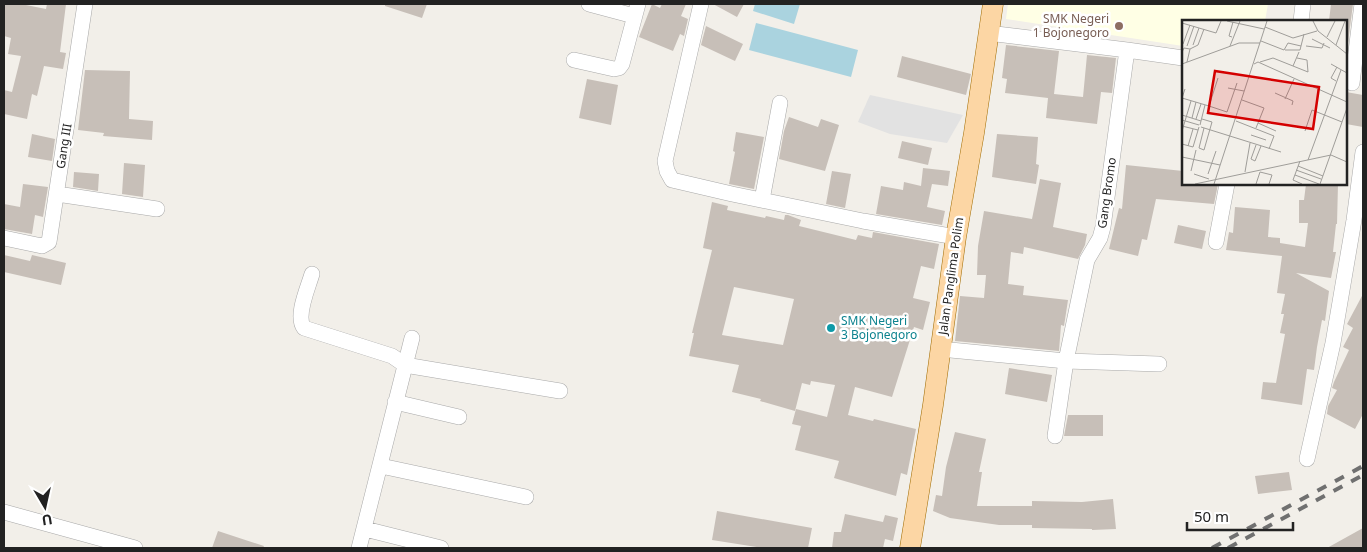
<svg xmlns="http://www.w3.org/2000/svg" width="1367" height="552" viewBox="0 0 1367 552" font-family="'Noto Sans',sans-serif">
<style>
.education{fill:#ffffe5}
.parking{fill:#e2e2e2}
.water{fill:#aad3df}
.building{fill:#c7bfb8;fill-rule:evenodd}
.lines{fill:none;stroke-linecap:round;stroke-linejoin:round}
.minor-casing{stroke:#a9a9a9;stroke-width:16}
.major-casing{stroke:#a06b00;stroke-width:21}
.minor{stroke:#fff;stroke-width:15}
.major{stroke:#fcd6a4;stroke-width:20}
.rail{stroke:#707070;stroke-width:4;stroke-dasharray:10 10;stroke-linecap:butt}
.education-dot{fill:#8d6e63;stroke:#fff;stroke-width:2}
.culture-dot{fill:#0f9aa8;stroke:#fff;stroke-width:2}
.labels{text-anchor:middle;stroke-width:5;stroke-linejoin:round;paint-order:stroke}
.education-label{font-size:12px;fill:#785e54;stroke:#fff;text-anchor:end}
.street-label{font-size:12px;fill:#222;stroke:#fff}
.culture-label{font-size:12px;fill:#0d838f;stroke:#fff;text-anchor:start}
.inset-road{fill:none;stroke:#9f9d99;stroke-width:1}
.view{fill:#d40000;fill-opacity:0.15;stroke:#d40000;stroke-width:2.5}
.inset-edge{fill:none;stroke:#222;stroke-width:2.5}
</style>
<rect width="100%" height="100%" fill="#f2efe9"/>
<path class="education" d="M1008 4H1268L1265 21H1183V46L1006 19Z"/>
<path class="parking" d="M870 95 963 115 947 143 890 134 858 122Z"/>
<path class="water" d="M755 4H800L794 24 753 11Z
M756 23 858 50 851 77 749 50Z"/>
<path class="building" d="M4 4H21L46 9 47 4H66L60 52 66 53 63 69 44 66 37 96 32 94 27 119 4 114V90L12 92 21 56 8 54 11 38 4 36Z
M385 4H427L422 18 385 6Z
M652 4 660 8 662 4H686L681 16 688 19 684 36 680 34 673 51 639 37Z
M713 4H744L737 17Z
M1331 4H1353L1346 58V21H1329Z
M706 26 743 44 735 61 701 45Z
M1006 45 1059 51 1054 94 1083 97 1087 55 1116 58 1112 93 1101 92 1097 124 1046 118 1048 98 1005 93 1007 79 1002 78Z
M902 56 971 74 966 95 897 77Z
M85 70 130 71 129 119 153 121 152 140 103 136 104 133 78 130Z
M587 79 618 85 611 125 579 118Z
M1346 92 1363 95V127L1346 124Z
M789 117 818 127 821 119 839 125 825 171 779 159 784 131Z
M736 132 764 137 754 189 729 184 735 152 733 151Z
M32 134 55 139 52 161 28 157Z
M997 134 1038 137 1036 164 1039 165 1036 184 992 177Z
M902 141 932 148 928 165 898 158Z
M124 163 145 165 143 197 122 194Z
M1126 165 1183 171V184H1218L1214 204 1156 199 1147 240 1142 239 1138 256 1109 249 1119 208 1122 209Z
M923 168 950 171 948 186 932 184 927 207 945 211 942 225 876 214 881 186 903 190 904 182 921 186Z
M832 171 851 174 845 208 826 204Z
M74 172 99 174 98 191 73 187Z
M1040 179 1061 183 1053 227 1087 234 1085 245 1078 259 1024 247 1023 254 1011 252 1008 284 1024 286 1023 295 1068 300 1064 326 1061 325 1059 351 955 341 960 296 984 298 986 275H977L978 246 984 211 1032 219Z
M23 184 48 187 43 217 35 215 32 234 4 229V204L20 207Z
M1306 184H1338L1337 224H1336L1333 252H1336L1331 278 1296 273 1329 291 1325 321 1322 320 1317 347 1314 370 1307 369 1302 405 1261 399 1263 382 1276 383 1285 334 1280 333 1284 314H1281L1285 294 1277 293 1282 256 1226 250 1229 232 1233 233 1235 207 1270 210 1268 237 1280 238V243L1305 247 1308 223H1299V200H1304Z
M712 202 728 206 727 210 765 218 766 216 784 220 785 215H788L801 220 799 226 856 240 858 235 872 238 873 232 939 244 934 269 921 266 913 298 930 302 923 330 914 327 892 397 855 387 848 415 873 421 874 419 916 429 907 475 901 473 896 496 834 478 839 461 795 450 801 426 792 424 796 409 827 417 835 385 811 381 810 385 802 383 795 411 760 401 761 399 732 392 739 365 689 356 694 333H692L712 250 703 248ZM734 287 794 299 783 345 722 335Z
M1178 225 1206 231 1202 249 1174 243Z
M4 255 30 261 32 255 66 263 61 285 4 272Z
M1363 294V414L1355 429 1327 414 1328 406 1337 390 1332 388 1334 382 1349 350 1343 347 1353 328 1347 324Z
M1009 368 1052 375 1047 402 1005 394Z
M1068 415H1103V436H1064Z
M955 432 986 439 979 472H982L977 506H1032V501L1082 502 1113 499 1116 529 1092 530V529L1032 528V525H999L950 518 933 511 936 495 942 496 946 467Z
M1289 472 1292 490 1258 494 1255 476Z
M717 511 812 528 808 548H763L712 540Z
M845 514 883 522 885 515 898 518 893 541 885 539 883 548H832L834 532H841Z
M1363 528V548H1327Z
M218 531 264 546 263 548H212Z"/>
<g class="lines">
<g class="minor-casing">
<path id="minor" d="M589 4 634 16
M701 4 665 161 667 171 672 180 732 194 863 221 956 237
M1301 21 1303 4
M988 33 1127 50
M574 60 614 69 619 68 622 64 638 4
M1352 83 1362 4
M57 194 157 209
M762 200 780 103
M4 238 42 246 49 242 85 4
M1216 242 1227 184
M312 274C308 288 295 316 304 328L392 356 405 365 560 391
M940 349 1066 361 1159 364
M395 402 459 417
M1055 436 1066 361 1087 260 1100 238 1103 227 1127 50 1183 58
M1307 459 1333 343 1354 220 1363 152
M381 466 526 497
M4 512 135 548
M365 529 441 548
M359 548 412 338"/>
</g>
<g class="major-casing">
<path id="major" d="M910 548 933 405 956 237 974 133 993 4"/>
</g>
<use href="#minor" class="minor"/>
<use href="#major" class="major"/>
<path class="rail" d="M1212 548 1363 466
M1228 548 1363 475"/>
</g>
<circle class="education-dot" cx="1119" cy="26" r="5"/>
<circle class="culture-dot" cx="831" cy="328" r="5"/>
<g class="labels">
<g class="education-label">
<text x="1109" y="23">SMK Negeri<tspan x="1109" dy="14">1 Bojonegoro</tspan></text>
</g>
<g class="street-label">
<text transform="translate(64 146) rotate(-81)" y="4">Gang III</text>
<text transform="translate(1107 193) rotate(-82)" y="4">Gang Bromo</text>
<text transform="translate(951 276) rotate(-82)" y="4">Jalan Panglima Polim</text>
</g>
<g class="culture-label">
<text x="841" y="325">SMK Negeri<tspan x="841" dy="14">3 Bojonegoro</tspan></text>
</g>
</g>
<g transform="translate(1182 20)">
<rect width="165" height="165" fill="#f2efe9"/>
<path class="inset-road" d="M45 1 82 9M131 1 136 11 165 34M0 3 34 13 39 1M83 7 111 18 135 11M50 17 47 16 51 2M145 17 153 1M130 19 148 28M79 21 102 30 106 23 119 26M1 24 8 5M11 25 17 8M154 25 163 1M5 26 12 6M48 26 58 1M124 26 140 28 142 23M8 29 16 25 22 9M103 30H118L122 14M0 32 2 28 8 29 5 42M78 42 91 38 126 52 125 40 115 38M0 44 57 23H78M72 44 76 42 165 82M149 44 165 53M111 46 117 32M154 61 149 58 155 47M46 68 62 71M3 69 0 78 27 86 36 58M93 73 111 81 110 85M103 79 112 59M60 80 82 88 74 108M27 86 45 92 55 63M0 95 19 101M10 98 14 82M14 99 19 84M20 99 30 102 22 130 17 128 22 108M0 100 17 105M54 101 92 116 87 129M76 103 94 111M18 105 23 85M0 106 16 110M19 107 99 132M0 111 9 81M123 111 130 90 160 102M69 115 84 120M0 124 11 127 17 107M74 125 69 139 73 141 79 126M6 126 11 109M0 137 38 145M126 140 159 50M118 141 111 160 120 164M116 146 141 156M114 150 139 159M9 151 14 130M63 152 68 123M12 154 27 159M26 154 34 131M113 155 137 164M13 164 149 135 165 142M32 164 85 1M74 164 78 152 90 155 87 164M138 164 165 88"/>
<path class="view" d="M33 51 137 67 131 109 26 93Z"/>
<rect width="165" height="165" class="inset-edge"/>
</g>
<rect width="1367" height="552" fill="none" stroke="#222222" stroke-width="10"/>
<g transform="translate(45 507) rotate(171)" stroke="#ffffff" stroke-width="4" paint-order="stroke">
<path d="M0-4L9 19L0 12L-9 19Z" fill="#222222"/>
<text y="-8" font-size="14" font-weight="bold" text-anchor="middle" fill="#222222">U</text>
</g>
<path d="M1187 522v8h106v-8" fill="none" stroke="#222222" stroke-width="2.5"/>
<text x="1194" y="522" font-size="15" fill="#222222" stroke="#ffffff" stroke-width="4" paint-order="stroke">50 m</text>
</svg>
